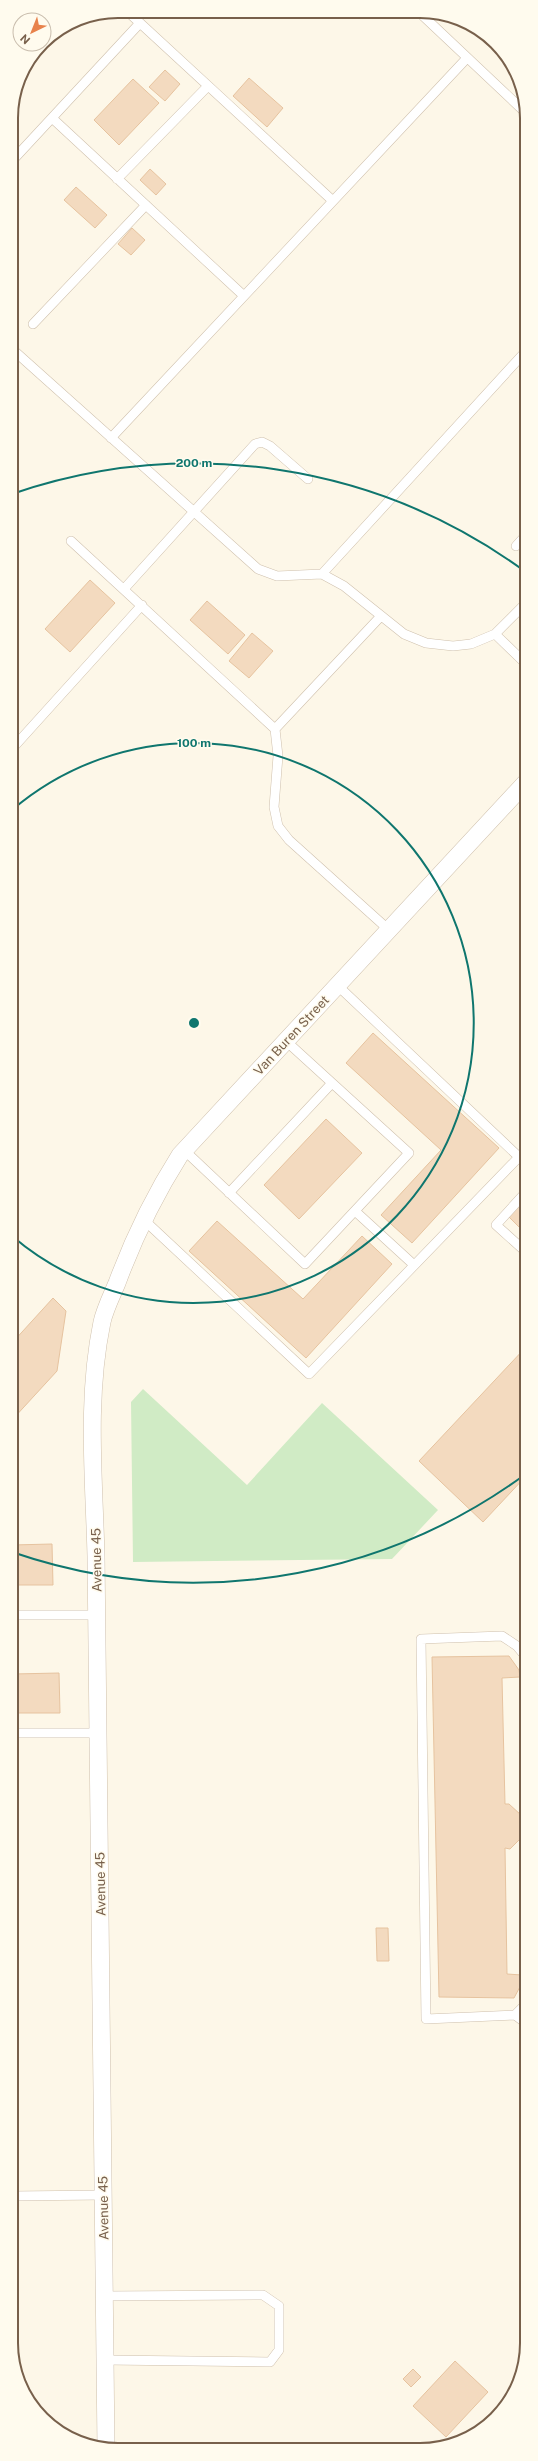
<svg xmlns="http://www.w3.org/2000/svg" width="538" height="2461" viewBox="0 0 538 2461" font-family="'Public Sans',sans-serif">
<style>
.green{fill:#d0ebc5}
.building{fill:#f3dabf;stroke:#e6c39f}
.lines{fill:none;stroke-linecap:round;stroke-linejoin:round}
.service-casing{stroke:#cfc0ad;stroke-width:10}
.minor-casing{stroke:#cfc0ad;stroke-width:18}
.service{stroke:#fff;stroke-width:9}
.minor{stroke:#fff;stroke-width:17}
.ring{fill:none;stroke:#0f766e;stroke-width:2}
.labels{text-anchor:middle;stroke-width:3;stroke-linejoin:round;paint-order:stroke}
.street-label{font-size:13px;fill:#78604b;stroke:#fffbee}
.rim{fill:none;stroke:#78604b;stroke-width:2}
.centre{fill:#0f766e;stroke:#fffbee;stroke-width:2}
.ring-label{font-size:12px;text-anchor:middle;font-weight:bold;fill:#0f766e;stroke:#fffbee;stroke-width:3;stroke-linejoin:round;paint-order:stroke}
</style>
<rect width="100%" height="100%" fill="#fdf7e8"/>
<path class="green" d="M143 1389 247 1485 322 1403 438 1510 392 1559 133 1562 131 1402Z"/>
<path class="building" d="M165 70 180 84 165 101 149 87Z
M249 78 283 108 267 127 233 96Z
M133 79 159 103 119 145 94 120Z
M150 169 166 184 156 195 140 180Z
M76 187 107 215 95 228 64 200Z
M132 228 145 240 131 255 118 244Z
M90 580 115 603 70 652 45 629Z
M207 601 245 635 228 654 190 620Z
M252 633 273 651 249 678 229 661Z
M373 1033 499 1148 412 1243 381 1215 441 1150 346 1063Z
M326 1119 362 1153 299 1219 264 1185Z
M526 1196V1234L508 1216Z
M217 1221 303 1299 362 1236 392 1264 306 1358 189 1251Z
M53 1298 66 1311 57 1371 12 1420V1343Z
M526 1347 527 1475 483 1522 419 1461Z
M52 1544 53 1585H12V1545Z
M509 1656 519 1670 520 1677 502 1678 505 1804H509L521 1815 522 1837 510 1849 505 1848 507 1974 522 1975V1983L514 1998 439 1997 432 1657Z
M59 1673 60 1713H14L13 1674Z
M376 1928H388L389 1961H377Z
M455 2361 488 2392 446 2437 413 2406Z
M413 2369 421 2377 411 2387 403 2379Z"/>
<g class="lines">
<g class="service-casing">
<path id="service" d="M127 11 333 201
M420 13 526 113
M52 118 244 296
M11 162 140 23
M117 179 208 86
M33 324 146 205
M11 348 258 569 277 576 322 574 344 586 404 634 426 643 453 646 471 644 495 634 526 603
M111 438 467 58
M71 541 275 729 278 756 274 807 278 826 289 840 389 930
M516 546 526 535
M322 574 526 351
M124 589 255 444 262 442 270 446 308 479
M495 634 526 664
M275 729 381 616
M11 750 142 605
M184 1150 305 1264 409 1153 286 1041
M526 1192 496 1225 526 1252
M229 1193 332 1083
M355 1211 414 1265
M143 1219 309 1374 519 1157 337 985
M12 1615H97
M527 1658 517 1646 502 1636 421 1639 426 2019 515 2015 527 2024
M12 1733H98
M515 2015 527 2003
M12 2196 103 2195
M104 2296 263 2295 279 2306V2350L270 2362 105 2360"/>
</g>
<g class="minor-casing">
<path id="minor" d="M106 2448 96 1556C94 1478 86 1399 102 1322 105 1309 112 1295 117 1283 134 1237 154 1196 180 1155L526 782"/>
</g>
<use href="#service" class="service"/>
<use href="#minor" class="minor"/>
</g>
<g class="ring">
<path d="M12 810A280 280 0 1 1 12 1236"/>
<path d="M523 1476A560 560 0 0 1 12 1552M12 494A560 560 0 0 1 523 570"/>
</g>
<g class="labels">
<g class="street-label">
<text transform="translate(291 1035) rotate(-47)" y="5">Van Buren Street</text>
<text transform="translate(96 1560) rotate(-91)" y="5">Avenue 45</text>
<text transform="translate(100 1884) rotate(-91)" y="5">Avenue 45</text>
<text transform="translate(103 2208) rotate(-91)" y="5">Avenue 45</text>
</g>
</g>
<path d="M0 0H538V2461H0ZM118 18H420A100 100 0 0 1 520 118V2343A100 100 0 0 1 420 2443H118A100 100 0 0 1 18 2343V118A100 100 0 0 1 118 18Z" fill="#fffbee" fill-rule="evenodd"/>
<path class="rim" d="M118 18H420A100 100 0 0 1 520 118V2343A100 100 0 0 1 420 2443H118A100 100 0 0 1 18 2343V118A100 100 0 0 1 118 18Z"/>
<circle cx="194" cy="1023" r="6" class="centre"/>
<g class="ring-label">
<text x="194" y="467">200 m</text>
<text x="194" y="747">100 m</text>
</g>
<g transform="translate(32 32) rotate(223)"><circle r="19" fill="#fffbee" stroke="#c9bdad"/>
<path d="M0-3L7 15L0 10L-7 15Z" fill="#e8824b"/>
<text y="-6" font-size="11" font-weight="bold" text-anchor="middle" fill="#78604b">N</text>
</g>
</svg>
